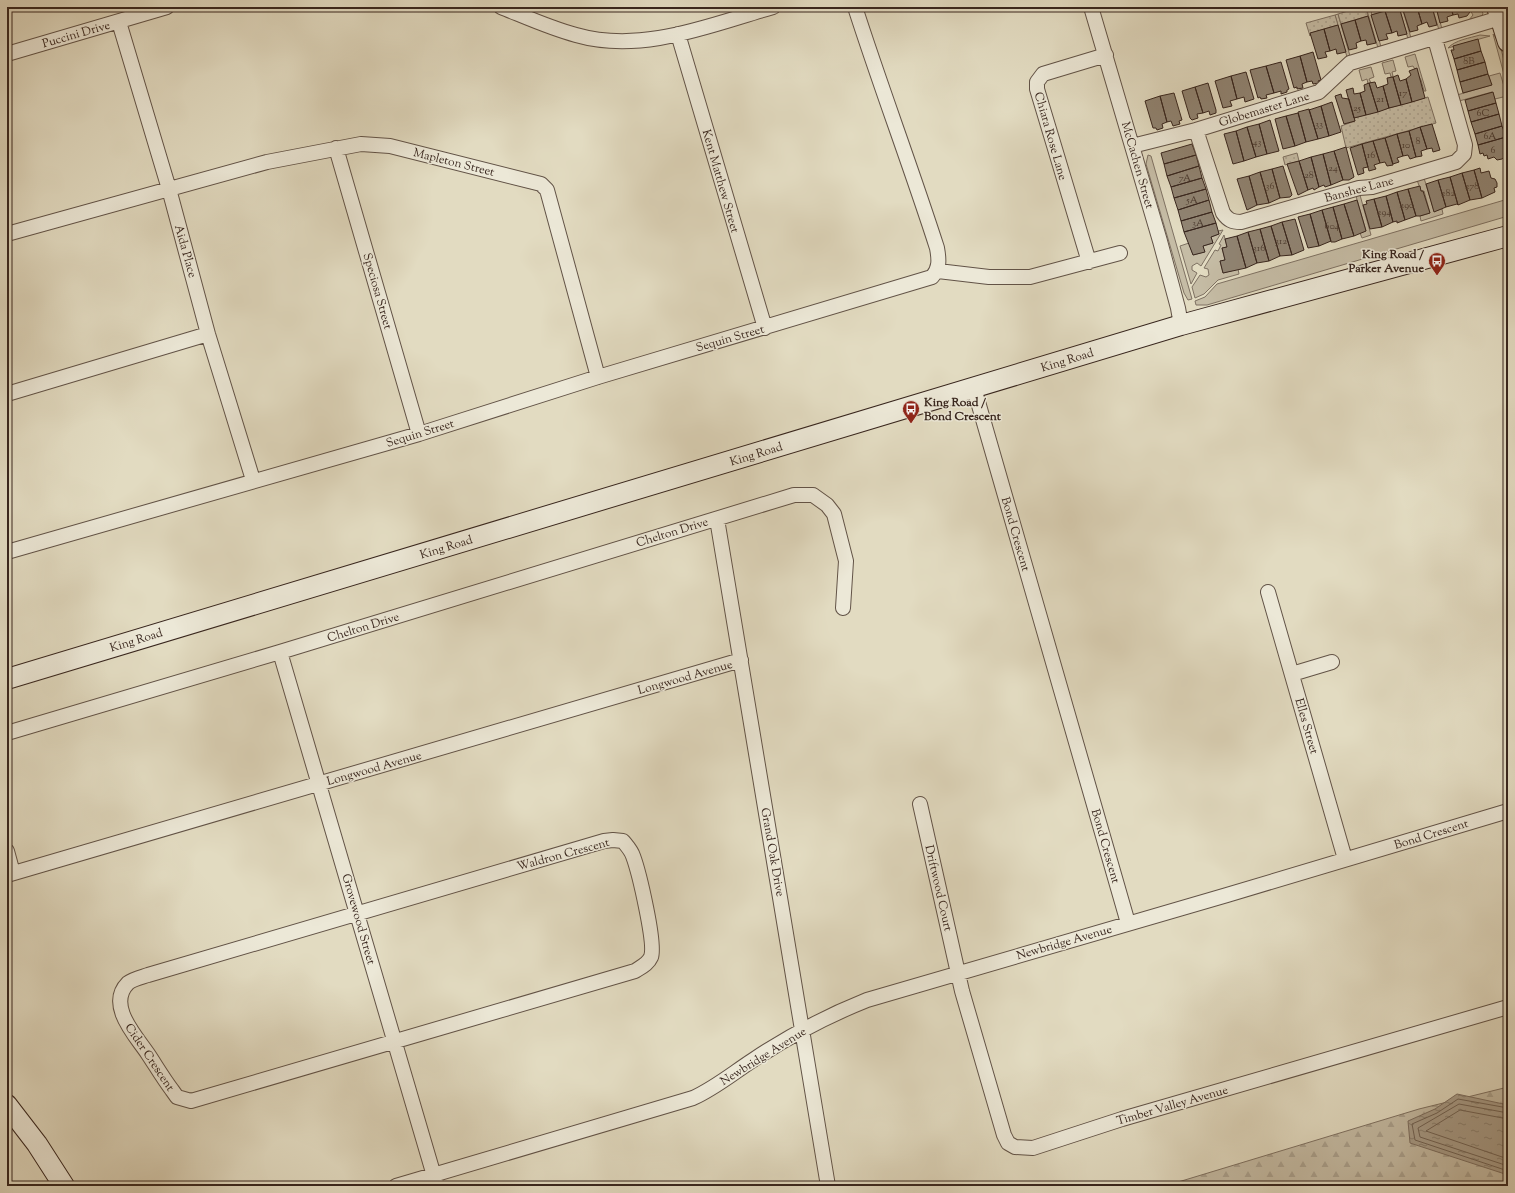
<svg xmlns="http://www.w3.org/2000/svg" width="1515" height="1193" viewBox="0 0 1515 1193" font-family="'Sorts Mill Goudy',serif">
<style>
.green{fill:#c5bca5;stroke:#7e7162}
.forest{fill:url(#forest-firs);stroke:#7e7162}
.garden{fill:url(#garden-dots);stroke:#7e7162}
.water{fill:url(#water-ripples);stroke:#7b6d5f}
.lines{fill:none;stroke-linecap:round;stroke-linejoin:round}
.shore{stroke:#706254;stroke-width:1}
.building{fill:#908473;stroke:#38261e}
.street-casing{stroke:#625347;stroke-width:16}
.secondary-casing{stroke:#38261e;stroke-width:22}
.street{stroke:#ece8d7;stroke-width:14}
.secondary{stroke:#ece8d7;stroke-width:20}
.labels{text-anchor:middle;stroke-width:3;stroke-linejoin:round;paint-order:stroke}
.number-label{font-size:10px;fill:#4e3e33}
.street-label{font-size:12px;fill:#38261e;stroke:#ece8d7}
.poi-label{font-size:12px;font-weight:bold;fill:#38261e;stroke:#ece8d7;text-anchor:end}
</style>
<defs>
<pattern id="forest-firs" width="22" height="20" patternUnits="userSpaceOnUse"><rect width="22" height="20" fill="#c5bca5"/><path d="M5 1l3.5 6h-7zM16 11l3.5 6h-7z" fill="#aaa18e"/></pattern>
<pattern id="garden-dots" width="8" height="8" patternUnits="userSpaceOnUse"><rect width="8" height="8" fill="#c5bca5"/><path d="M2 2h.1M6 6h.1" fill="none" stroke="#aaa18e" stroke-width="1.8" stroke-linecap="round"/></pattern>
<pattern id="water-ripples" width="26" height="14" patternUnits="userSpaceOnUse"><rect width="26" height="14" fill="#a89d8a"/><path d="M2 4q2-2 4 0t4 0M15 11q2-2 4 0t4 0" fill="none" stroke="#8a8070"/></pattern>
</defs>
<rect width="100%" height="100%" fill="#e2dbc1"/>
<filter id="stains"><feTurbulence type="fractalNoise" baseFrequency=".005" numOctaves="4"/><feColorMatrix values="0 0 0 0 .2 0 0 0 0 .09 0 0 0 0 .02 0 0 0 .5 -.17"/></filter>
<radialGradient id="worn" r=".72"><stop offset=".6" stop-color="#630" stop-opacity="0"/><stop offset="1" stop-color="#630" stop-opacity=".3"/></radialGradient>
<path class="green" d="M1366 7H1370L1381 47 1378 48Z
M1399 7H1402L1411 38 1408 39Z
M1432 7H1436L1442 29 1439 30Z
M1468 7H1481L1483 14 1481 16 1469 20 1473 15Z
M1338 14 1350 56 1347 57 1335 15Z
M1493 34C1502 43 1508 76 1508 89Z
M1480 35 1490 36 1448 48C1455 40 1470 38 1480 35Z
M1415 54 1426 91H1424L1421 80 1413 66 1408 67 1405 57Z
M1393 60 1396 71 1392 72 1393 76 1391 77 1390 73 1385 74 1382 63Z
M1371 67 1374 77 1369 79 1371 83 1368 84 1367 79 1362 81 1359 70Z
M1500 73 1507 96 1495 99 1492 92 1459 101 1457 95 1491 85 1489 76Z
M1148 155 1151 156 1192 299 1188 300 1184 293 1146 164Z
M1424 178 1434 211 1442 209 1443 214 1421 221 1420 216 1430 213 1424 191H1421L1417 180Z
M1360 195 1371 235 1362 238 1360 233 1366 231 1356 196Z
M1508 199V216L1207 305H1196L1195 301 1205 297 1217 284Z
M1223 230 1201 266 1197 263 1192 266V270L1197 273 1191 284 1180 246 1189 243 1193 255 1204 252 1203 246 1213 243 1211 237 1219 234 1218 231Z
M1224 235 1227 247 1222 248 1225 260 1220 261 1223 273 1238 269 1239 274 1218 280 1204 294 1195 298 1192 287 1200 275 1206 277 1209 275 1208 269 1204 268 1215 250 1218 251 1221 245 1219 244Z"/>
<path class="forest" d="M1508 1087V1186H1165L1419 1109Z"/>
<path class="garden" d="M1361 7H1366L1368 16 1341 24 1338 14Z
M1370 7H1399L1372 15Z
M1335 15 1338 25 1311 33 1310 36 1306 23Z
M1428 97 1436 123 1346 148 1341 126 1355 121 1354 118Z
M1297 153 1299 161 1285 165 1283 157Z"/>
<path class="water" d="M1457 1094 1508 1105V1175L1410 1143 1408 1121 1435 1109Z"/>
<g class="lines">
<path class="shore" d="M1508 1108 1458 1099 1437 1113 1412 1124 1415 1140 1508 1171
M1508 1113 1459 1104 1418 1128 1420 1137 1508 1166
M1508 1119 1460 1110 1426 1131 1508 1159"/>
</g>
<path class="building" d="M1399 7 1407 34 1398 36 1397 31 1392 33 1385 11Z
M1402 7H1417L1422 24 1417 26 1418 30 1410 32Z
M1417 7H1432L1437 25 1429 27 1427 22 1422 24Z
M1436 7H1451L1453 15 1447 17 1448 21 1440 23Z
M1451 7H1468L1470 12 1467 16 1459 18 1458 14 1453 15Z
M1385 11 1392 33 1386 34 1388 39 1379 41 1371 15Z
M1368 16 1376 43 1367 45 1366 40 1361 41 1355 20Z
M1355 20 1361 41 1356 43 1357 48 1349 50 1341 24Z
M1338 25 1346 52 1337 54 1336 49 1330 51 1324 29Z
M1324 29 1330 51 1325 52 1327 57 1318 59 1310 33Z
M1478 39 1481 51 1454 59 1451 50H1454L1453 46Z
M1481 51 1485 62 1457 70 1454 59Z
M1313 52 1321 80 1318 81 1319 83 1313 84 1312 81 1307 82 1300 56Z
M1300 56 1307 82 1302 84 1303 88 1297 89V87L1294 88 1286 60Z
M1281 62 1289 89 1287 90V92L1281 94V91L1274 93 1266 66Z
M1485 62 1488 74 1460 82 1457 70Z
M1266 66 1274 93 1266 95 1267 98 1261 99 1260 97 1258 98 1250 70Z
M1417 68 1425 98 1412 102 1406 79 1411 75 1409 71Z
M1246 72 1254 99 1245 102 1244 97 1237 99 1231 76Z
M1488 74 1492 85 1463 93 1460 82Z
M1398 75 1400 81 1406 79 1412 102 1401 105 1393 77Z
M1231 76 1237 99 1230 101 1232 106 1223 108 1215 81Z
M1393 77 1401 105 1389 108 1383 86 1388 84 1387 78Z
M1375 82 1377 88 1383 86 1389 108 1378 112 1369 83Z
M1208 83 1216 110V113L1210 115 1209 111 1203 113 1195 87Z
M1369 83 1378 112 1366 115 1360 93 1365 91 1364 85Z
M1195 87 1203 113 1197 114 1198 118 1192 120 1190 118 1182 91Z
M1353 88 1354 94 1360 93 1366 115 1354 118 1346 90Z
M1493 92 1496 103 1468 111 1465 100Z
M1174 93 1182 120 1179 121 1180 124 1173 126 1171 121 1167 122 1160 96Z
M1341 94 1342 98 1349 99 1355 121 1344 124 1335 96Z
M1160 96 1167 122 1162 124 1163 128 1157 130 1156 128H1153L1145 101Z
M1332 102 1341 132 1329 136 1321 106Z
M1496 103 1499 114 1471 122 1468 111Z
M1321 106 1329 136 1318 139 1309 110Z
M1309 109 1318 139 1306 142 1298 112Z
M1298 113 1306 142 1295 146 1286 116Z
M1499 114 1502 126 1475 134 1471 122Z
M1286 116 1295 146 1283 149 1275 119Z
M1270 120 1279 151 1267 154 1259 124Z
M1259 124 1267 154 1256 157 1247 127Z
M1432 124 1440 150 1433 152 1432 148 1427 149 1420 127Z
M1502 126 1506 137 1478 145 1475 134Z
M1247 127 1256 157 1244 161 1236 131Z
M1420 127 1427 149 1421 151 1422 156 1416 157 1409 131Z
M1236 131 1244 161 1233 164 1224 134Z
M1409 131 1416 157 1410 159 1408 155 1403 156 1397 134Z
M1397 134 1403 156 1397 158 1399 162 1393 164 1385 138Z
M1506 137 1508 153 1505 154 1506 156 1502 159 1497 160 1494 157 1488 159 1487 155 1484 156 1483 153 1480 154 1478 145Z
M1385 138 1393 165 1387 166 1385 162 1380 163 1373 141Z
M1373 141 1380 163 1374 165 1376 169 1369 171 1362 144Z
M1192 144 1196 155 1164 164 1161 153Z
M1362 144 1368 167 1363 168 1364 173 1358 175 1350 148Z
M1346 147 1354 177 1349 180H1343L1334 151Z
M1334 151 1343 180 1331 185 1323 154Z
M1323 154 1331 185 1325 187 1324 185 1319 187 1311 157Z
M1196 155 1199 166 1167 176 1164 164Z
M1311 157 1319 187 1314 190 1313 188 1308 190 1299 161Z
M1299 161 1308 190 1298 195 1287 164Z
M1199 166 1202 178 1171 187 1167 176Z
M1283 166 1292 195 1290 197 1280 198 1272 169Z
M1480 168 1481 173 1489 171 1491 178 1495 179 1497 183V187L1494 188 1495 192 1482 198 1474 170Z
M1272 169 1280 198 1269 203 1260 172Z
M1474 170 1482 198 1470 200 1462 173Z
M1260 172 1269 203 1257 205 1249 176Z
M1462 173 1470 200 1458 205 1450 177Z
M1249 176 1257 205 1247 210 1237 179Z
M1450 177 1458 205 1457 204 1446 207 1438 180Z
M1202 178 1206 189 1174 198 1171 187Z
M1438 180 1446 207 1434 212 1426 184Z
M1420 186 1421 191H1423L1430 213 1420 216H1416L1408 189Z
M1206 189 1209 200 1178 210 1174 198Z
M1408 189 1416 216 1405 220 1397 192Z
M1397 192 1405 220 1397 223V221L1393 222 1386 196Z
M1386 196 1393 222 1382 227 1374 199Z
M1374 199 1382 227 1370 229 1363 205 1367 204 1366 201Z
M1209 200 1212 212 1181 221 1178 210Z
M1357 200 1366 231 1354 236 1344 204Z
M1344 204 1354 236 1342 239 1333 207Z
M1333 207 1342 239 1335 242H1331L1322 210Z
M1322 210 1331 241 1319 246 1310 214Z
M1212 212 1216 223 1184 232 1181 221Z
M1310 214 1319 246 1308 248 1298 217Z
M1295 219 1304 250 1292 255 1282 222Z
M1282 222 1292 255 1280 256 1271 226Z
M1216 223 1219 234 1211 237 1213 243 1203 246 1205 252 1193 255 1184 232Z
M1271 226 1280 256 1269 261 1260 229Z
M1260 229 1269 261 1257 263 1248 232Z
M1248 232 1257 263 1246 268 1237 236Z
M1237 236 1246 268 1223 273 1220 261 1225 260 1222 248 1227 247 1225 239Z"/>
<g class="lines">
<g class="street-casing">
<path id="street" d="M501 7C526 17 550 28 576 35 642 54 710 25 773 7
M1091 7 1160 241 1178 308 1181 325
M119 22 169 189 208 334 253 480
M678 34 765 328
M7 54 167 7
M1196 130 1223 213C1228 220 1232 222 1241 222L1359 188 1372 187 1456 162 1464 154 1465 145 1435 39
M1132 146 1196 130 1319 92 1350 63 1500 18
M336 148 419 434
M7 234 267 162 361 144 390 146 541 184 547 190 598 377
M1089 262 1037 89V82L1043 74 1106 55
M938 271 989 277H1030L1120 253
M974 388 1128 923
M7 394 208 334
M717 519 828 1186
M7 552 419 434 598 377 932 277C940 268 939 259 937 248 911 167 881 88 855 7
M1268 592 1345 859
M280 652 437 1186
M1292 674 1332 662
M7 733 280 652 794 495H813L827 505 834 514 846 561 843 608
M920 804 962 991 1004 1135 1008 1143 1015 1147 1033 1148 1122 1119 1508 1007
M613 840 623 841C627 846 631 850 633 856 639 872 656 944 651 957 648 964 641 967 635 971L191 1101 177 1097 172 1090C163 1078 156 1066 148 1054 136 1036 106 1005 128 983 133 979 142 977 148 975L604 841Z
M7 851 13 873
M7 875 741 660
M396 1186 693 1098C715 1088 733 1073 753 1060 789 1036 827 1016 867 1000L1227 895 1508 811"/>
</g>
<g class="secondary-casing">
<path id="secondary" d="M1497 7 1508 42
M7 679 1181 325 1508 236
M7 1105 37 1144 64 1186"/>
</g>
<use href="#street" class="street"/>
<use href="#secondary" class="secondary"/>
</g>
<defs>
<g id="bus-pin" transform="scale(0.9)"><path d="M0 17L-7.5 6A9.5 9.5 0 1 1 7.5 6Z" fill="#8f2418" stroke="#ece8d7"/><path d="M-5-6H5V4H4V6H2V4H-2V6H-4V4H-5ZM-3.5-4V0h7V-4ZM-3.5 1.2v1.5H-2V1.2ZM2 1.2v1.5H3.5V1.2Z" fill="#fff"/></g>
</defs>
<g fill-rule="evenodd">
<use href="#bus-pin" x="1437" y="261"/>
<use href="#bus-pin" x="911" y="409"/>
</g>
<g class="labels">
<g class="number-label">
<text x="1469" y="64">8B</text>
<text x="1403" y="96">17</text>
<text x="1380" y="102">21</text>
<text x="1357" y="111">25</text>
<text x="1483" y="116">6C</text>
<text x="1319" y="127">33</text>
<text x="1490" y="139">6A</text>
<text x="1418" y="144">8</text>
<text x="1257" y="145">43</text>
<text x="1406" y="148">10</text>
<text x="1493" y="153">6</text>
<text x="1371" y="158">16</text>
<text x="1333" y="171">24</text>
<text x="1309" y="178">28</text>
<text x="1185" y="181">7A</text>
<text x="1270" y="189">36</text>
<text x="1472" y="189">278</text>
<text x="1448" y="196">282</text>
<text x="1192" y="203">5A</text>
<text x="1407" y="208">290</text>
<text x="1384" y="215">294</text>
<text x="1198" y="226">3A</text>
<text x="1332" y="229">604</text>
<text x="1281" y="244">312</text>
<text x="1259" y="251">316</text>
</g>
<g class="street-label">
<text transform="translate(76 34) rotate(-16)" y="4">Puccini Drive</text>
<text transform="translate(1264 109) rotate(-17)" y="4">Globemaster Lane</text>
<text transform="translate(1051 136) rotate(74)" y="4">Chiara Rose Lane</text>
<text transform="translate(454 162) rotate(14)" y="4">Mapleton Street</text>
<text transform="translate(1138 165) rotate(74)" y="4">McCachen Street</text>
<text transform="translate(721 181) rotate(74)" y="4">Kent Matthew Street</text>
<text transform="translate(1359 189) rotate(-15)" y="4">Banshee Lane</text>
<text transform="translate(186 251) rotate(74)" y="4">Aida Place</text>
<text transform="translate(378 291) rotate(74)" y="4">Speciosa Street</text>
<text transform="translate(730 338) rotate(-16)" y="4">Sequin Street</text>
<text transform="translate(1067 360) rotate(-17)" y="4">King Road</text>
<text transform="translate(420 433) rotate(-17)" y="4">Sequin Street</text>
<text transform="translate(756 454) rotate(-17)" y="4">King Road</text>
<text transform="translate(672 532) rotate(-17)" y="4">Chelton Drive</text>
<text transform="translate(1016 534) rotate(74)" y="4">Bond Crescent</text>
<text transform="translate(446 547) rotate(-17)" y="4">King Road</text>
<text transform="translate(363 627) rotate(-17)" y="4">Chelton Drive</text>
<text transform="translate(136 640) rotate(-17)" y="4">King Road</text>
<text transform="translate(685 677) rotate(-16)" y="4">Longwood Avenue</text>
<text transform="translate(1307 726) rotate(74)" y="4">Elles Street</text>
<text transform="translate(374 768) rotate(-16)" y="4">Longwood Avenue</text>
<text transform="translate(1431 834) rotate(-17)" y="4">Bond Crescent</text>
<text transform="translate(1106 846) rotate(74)" y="4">Bond Crescent</text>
<text transform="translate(773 852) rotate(80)" y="4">Grand Oak Drive</text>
<text transform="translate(563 854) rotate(-15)" y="4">Waldron Crescent</text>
<text transform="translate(939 888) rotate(77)" y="4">Driftwood Court</text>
<text transform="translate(359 919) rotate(74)" y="4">Grovewood Street</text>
<text transform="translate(1064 942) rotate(-16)" y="4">Newbridge Avenue</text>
<text transform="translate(763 1056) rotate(-32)" y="4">Newbridge Avenue</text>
<text transform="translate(150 1057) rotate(56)" y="4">Cider Crescent</text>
<text transform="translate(1172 1105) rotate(-16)" y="4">Timber Valley Avenue</text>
</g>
<g class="poi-label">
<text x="1424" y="258">King Road /<tspan x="1424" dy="14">Parker Avenue</tspan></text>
<text x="924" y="406" text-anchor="start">King Road /<tspan x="924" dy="14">Bond Crescent</tspan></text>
</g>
</g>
<rect width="1515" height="1193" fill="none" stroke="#e2dbc1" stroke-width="24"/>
<rect x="8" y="8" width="1499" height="1177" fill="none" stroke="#38261e" stroke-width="2"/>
<rect x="12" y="12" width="1491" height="1169" fill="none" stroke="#38261e"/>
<rect width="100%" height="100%" filter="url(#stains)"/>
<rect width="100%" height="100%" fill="url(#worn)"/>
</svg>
